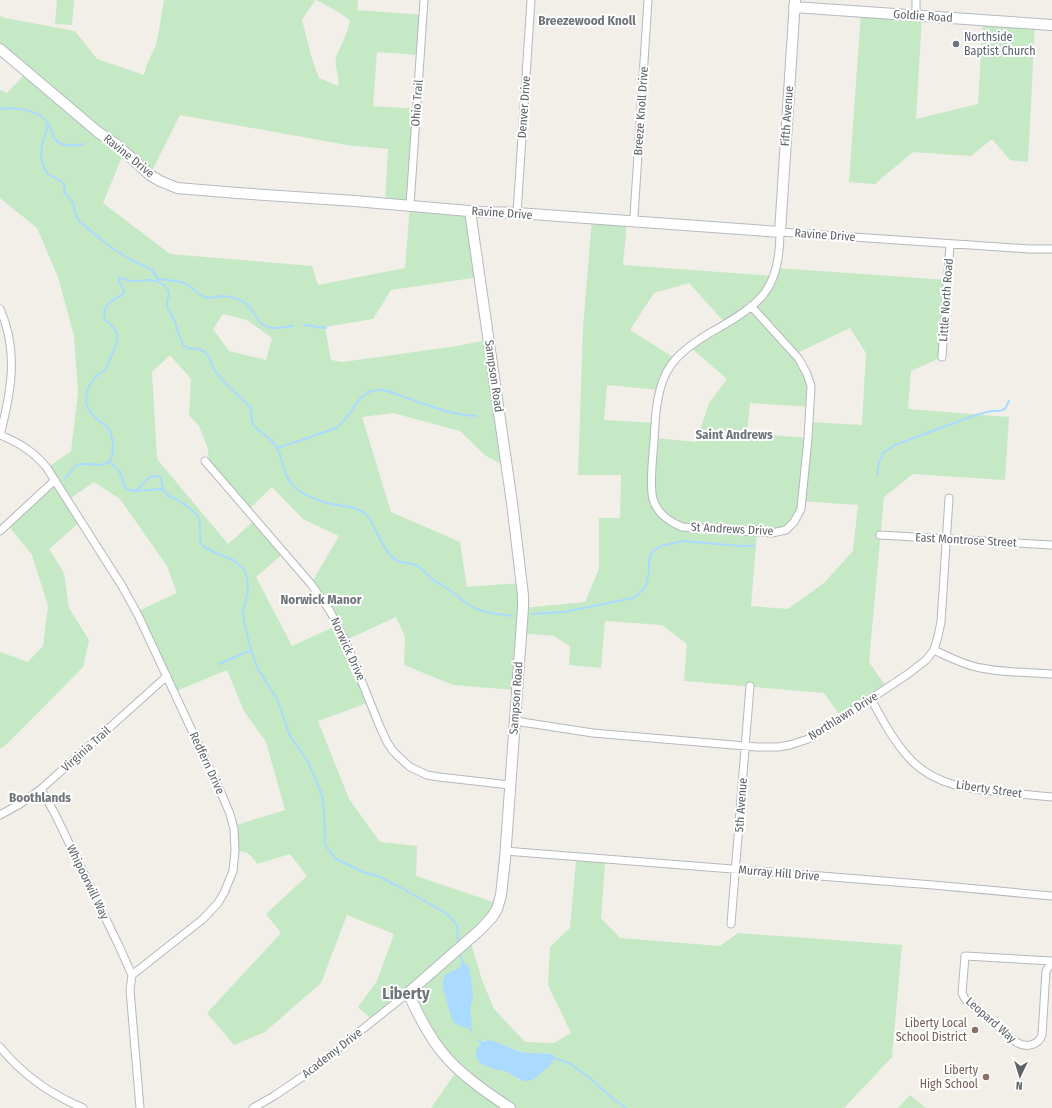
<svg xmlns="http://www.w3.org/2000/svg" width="1052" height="1108" viewBox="0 0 1052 1108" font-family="'Fira Sans Condensed',sans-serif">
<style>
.green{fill:#c5e8c5;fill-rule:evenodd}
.water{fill:#aadaff}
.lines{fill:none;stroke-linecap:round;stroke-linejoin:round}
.stream{stroke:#aadaff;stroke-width:2}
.street-casing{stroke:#b5b8bc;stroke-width:9}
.secondary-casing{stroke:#b6babf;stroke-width:12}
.street{stroke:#fff;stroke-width:7}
.secondary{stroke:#fff;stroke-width:10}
.worship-dot{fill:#6b7280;stroke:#fff;stroke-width:1.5}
.education-dot{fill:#8d6e63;stroke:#fff;stroke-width:1.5}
.labels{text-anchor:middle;stroke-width:4;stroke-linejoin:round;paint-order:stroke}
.street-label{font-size:12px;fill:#5f6368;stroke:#fff}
.worship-label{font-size:12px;fill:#5b616d;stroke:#fff;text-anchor:start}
.education-label{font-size:12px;fill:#785e54;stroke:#fff;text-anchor:end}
.neighbourhood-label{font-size:13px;font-weight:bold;fill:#70757a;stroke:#fff}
.district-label{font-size:16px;font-weight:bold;fill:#70757a;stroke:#fff}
</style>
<rect width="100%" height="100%" fill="#f1efe8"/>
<path class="green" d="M57 0H74L72 25 55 24Z
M164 0H315L302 20 312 59 319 78 338 86C340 77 334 67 336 58 338 51 352 25 349 20 346 15 323 4 316 0H358L357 10 423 15 420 55 377 52 373 106 417 109 410 205 470 211 479 277 391 290 373 319 325 327 331 360 343 362 457 346 488 340 506 466 486 456 460 431 393 413 362 417 391 512 460 542 467 587 522 583 523 608 585 602 599 569V518H620L621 475H578L583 327 592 219 627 221 623 265 773 276 776 268 948 280 942 357 911 371 908 409 1009 417 1005 480 913 474 884 497 869 662 887 688 842 718 824 693 684 681 687 644 662 625 605 621 601 668 569 665 570 646 554 636 521 633 517 690 453 685 404 665 405 637 396 617 346 640 370 702 318 721 349 799 380 842 417 846 416 876 499 904 470 940 482 980 494 1009 525 1042 554 1043 571 1033 548 985 550 947 570 928 576 861 605 863 601 918 620 938 720 946 738 933 902 945 892 1057 844 1108H431L458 1069 407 995 373 1021 358 1007 377 981 394 934 347 915 321 983 265 1032 234 1045 207 1013 281 933 266 914 307 876 290 854 257 864C251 854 247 851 235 851L233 826 285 810 266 742 244 711 227 670 174 692 136 612 177 593 167 566 120 499 94 482 68 500 81 521 49 549 64 573 69 608 89 640 83 667 8 743 0 749V652L28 662 43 646 48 606 32 555 7 524 55 481 47 468 71 451 78 392 74 336 58 277 37 228 0 198V90L7 93 27 72 0 49V16L5 18 75 31 97 59 144 75 147 64 156 45 159 30ZM180 115 347 145 388 149 385 203 410 205 405 268 318 285 312 266 170 254 103 203 124 152 150 175ZM689 283 726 324 690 347 727 379 709 403 696 442 655 438 656 423 604 420 607 385 660 390 676 359 630 330 654 293ZM223 314 247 320 272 338 266 360 229 351 213 329ZM850 328 866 353 862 425 809 422 807 438 747 433 750 403 810 407 807 374 795 354ZM170 355 191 379 189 415 199 426 208 449 209 465 248 510 272 487 303 519 339 536 311 584 338 625 292 646 256 577 284 553 256 519 228 544 157 459 152 372ZM802 501 858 505 853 551 824 583 788 609 751 606 757 533 786 530ZM489 1040 522 1052 539 1054 549 1053 551 1065 547 1067 541 1073 520 1080 507 1072 483 1065 480 1044 485 1041Z
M861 12 922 16 916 119 978 104 983 20 1035 24 1028 162 1010 160 992 139 971 156 913 152 875 184 849 182Z
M910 1095 926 1108H898Z"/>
<path class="water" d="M461 963 466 964 469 966 473 996 470 1009 472 1023 471 1026 467 1028 457 1025 452 1020 443 988V981L445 975 460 967Z
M489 1040C500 1042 511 1049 522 1052 532 1054 545 1052 553 1055 555 1062 552 1064 547 1068 541 1072 535 1081 527 1081 520 1081 513 1075 507 1072 497 1069 470 1067 477 1049 479 1044 483 1041 489 1040Z"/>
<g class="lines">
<path class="stream" d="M0 109C14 107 38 109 47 122 50 126 51 131 53 136 58 148 74 146 84 144
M48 125 42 145 41 157 44 168 48 174 62 182 64 185 65 193 73 203 76 215 80 222 112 248 131 260 151 269 157 276V281L164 285 168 290 169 295 167 301V307L175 321 177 329 183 345 188 348 198 349 204 351 209 357 213 368 222 380 251 408C252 413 251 421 254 426 260 433 271 438 276 446 281 453 281 461 284 469 290 489 305 496 324 502 340 508 353 503 367 515 370 518 371 521 373 525 378 534 383 546 389 554 400 567 409 560 419 567 425 571 429 577 435 581 439 584 444 586 448 589 455 593 460 599 467 604 481 613 497 614 513 616
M157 279C166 280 180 280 188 285 194 288 197 295 205 297 210 299 215 297 220 296 228 296 237 298 244 302 251 307 254 314 259 321 266 331 282 328 293 326
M304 325 326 328
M277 448C292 443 307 439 321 433 326 432 331 430 336 428 352 418 356 391 378 390 387 389 398 395 407 398 430 406 452 415 476 416
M109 462C120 469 121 474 125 487L129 490 136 491 160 489 163 490 169 496 176 499 188 507 198 516 200 522V541L203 546 216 553 233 560 244 569 247 578 248 591 243 612 244 621 251 650 258 669 277 699 290 736 308 762 322 795 324 808 325 845 330 852 336 859 363 872 378 876 398 886 444 912 452 919 457 926 458 941
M877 475 879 463 883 453 895 445 976 415 991 411H999L1005 409 1009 401
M65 478C70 475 73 466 77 465 85 461 105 470 111 459 113 455 113 448 113 444 112 439 112 434 109 429 107 427 105 425 102 423 92 415 83 408 87 393 88 386 92 380 98 375 100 373 103 372 105 370 107 366 108 362 110 359 118 340 124 334 105 320 102 304 111 301 123 294L124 291 119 281V279L120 278 130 281H137L147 280 157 281
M137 490C144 483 149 473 160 477L162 482 163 490
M532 614 564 612 633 598 641 592 646 585 649 572V559L652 552 661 546 683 541 740 546H754
M219 664 251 650
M460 955 463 963
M469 1027 472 1032
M479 1040 482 1043
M554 1058 569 1063 590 1078 612 1098 626 1108"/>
<g class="street-casing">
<path id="street" d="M916 16V0
M410 205 424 0
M517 213 531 0
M632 221 634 216 648 0
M751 306 799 359 807 374 811 386 808 438 801 509 794 522 786 530 772 533 682 527C670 522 657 514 653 499 649 485 653 457 654 441 655 427 655 413 658 399 660 387 664 375 671 365 680 352 695 342 708 334 724 325 751 310 763 295 777 278 780 253 780 232L1029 249H1052
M0 309C19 351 11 393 0 435
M942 357 950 244
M0 435C20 443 34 452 47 468L122 586 138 615 222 795 230 814 234 829 235 851 233 871 224 893 218 903 203 919 132 975 130 990 140 1108
M205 461 311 584 330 611 345 640 380 727 387 742 393 751 399 757 410 767 427 775 439 777 510 785
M0 531 55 480
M880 535 1052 545
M934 650C949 657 964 665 981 668 1004 673 1028 672 1052 674
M871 699C883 721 895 744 913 762 937 785 968 789 1000 792 1018 794 1035 795 1052 797
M515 721 593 733 757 747H778L790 745 808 739 828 727 908 674 926 660 934 650 938 636 941 622 949 498
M41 789 55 814 119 946 132 975
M0 815 20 804 41 789 167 676
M506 851 933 885 1052 896
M731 924 750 686
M1052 961 965 956 962 993 965 999 1016 1042C1025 1048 1038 1046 1042 1035L1046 971 1052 962
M0 1047C22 1074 52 1095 83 1108
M253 1108 274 1096 305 1075 408 993"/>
</g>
<g class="secondary-casing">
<path id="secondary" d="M794 7 1052 25
M0 49 98 132 117 145 150 175 160 181 177 188 237 193 355 201 480 212 517 213 780 232 795 0
M470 211 512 503 523 595V608L505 859 501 895 497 909 492 917 481 929 408 993C419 1016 430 1039 447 1058 464 1077 489 1094 510 1108"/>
</g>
<use href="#street" class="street"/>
<use href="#secondary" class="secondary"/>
</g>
<circle class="worship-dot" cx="956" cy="44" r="4"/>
<g class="education-dot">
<circle cx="975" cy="1030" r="4"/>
<circle cx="986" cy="1077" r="4"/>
</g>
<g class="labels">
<g class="street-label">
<text transform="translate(923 16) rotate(4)" y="4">Goldie Road</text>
<text transform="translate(417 103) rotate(-86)" y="4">Ohio Trail</text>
<text transform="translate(524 107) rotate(-86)" y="4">Denver Drive</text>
<text transform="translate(641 111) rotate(-86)" y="4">Breeze Knoll Drive</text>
<text transform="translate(787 116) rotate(-86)" y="4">Fifth Avenue</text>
<text transform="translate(129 156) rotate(39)" y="4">Ravine Drive</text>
<text transform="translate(502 213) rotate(4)" y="4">Ravine Drive</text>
<text transform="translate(825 235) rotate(4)" y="4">Ravine Drive</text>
<text transform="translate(946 300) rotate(-86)" y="4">Little North Road</text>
<text transform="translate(494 376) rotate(82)" y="4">Sampson Road</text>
<text transform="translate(732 529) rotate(3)" y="4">St Andrews Drive</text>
<text transform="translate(966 540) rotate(3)" y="4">East Montrose Street</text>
<text transform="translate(348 649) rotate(66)" y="4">Norwick Drive</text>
<text transform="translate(516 698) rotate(-86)" y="4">Sampson Road</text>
<text transform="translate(843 716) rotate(-32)" y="4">Northlawn Drive</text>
<text transform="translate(86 749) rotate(-42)" y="4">Virginia Trail</text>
<text transform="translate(207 763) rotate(65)" y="4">Redfern Drive</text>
<text transform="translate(989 789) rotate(8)" y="4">Liberty Street</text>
<text transform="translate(741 805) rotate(-86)" y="4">5th Avenue</text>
<text transform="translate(779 873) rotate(5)" y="4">Murray Hill Drive</text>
<text transform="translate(88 882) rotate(64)" y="4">Whipoorwill Way</text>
<text transform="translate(991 1020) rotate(41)" y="4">Leopard Way</text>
<text transform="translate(332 1053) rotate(-38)" y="4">Academy Drive</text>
</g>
<g class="worship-label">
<text x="964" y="41">Northside<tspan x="964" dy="14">Baptist Church</tspan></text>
</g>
<g class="education-label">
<text x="967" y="1027">Liberty Local<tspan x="967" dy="14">School District</tspan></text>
<text x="978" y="1074">Liberty<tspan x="978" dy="14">High School</tspan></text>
</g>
<g class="neighbourhood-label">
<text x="587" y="25">Breezewood Knoll</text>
<text x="734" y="439">Saint Andrews</text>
<text x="321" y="604">Norwick Manor</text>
<text x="40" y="802">Boothlands</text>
</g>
<g class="district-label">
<text x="406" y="999">Liberty</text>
</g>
</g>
<g transform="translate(1020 1076) rotate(184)" stroke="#ffffff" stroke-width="3" paint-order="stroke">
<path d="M0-3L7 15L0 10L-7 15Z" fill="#5f6368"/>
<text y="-6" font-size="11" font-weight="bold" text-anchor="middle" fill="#5f6368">N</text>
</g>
</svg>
